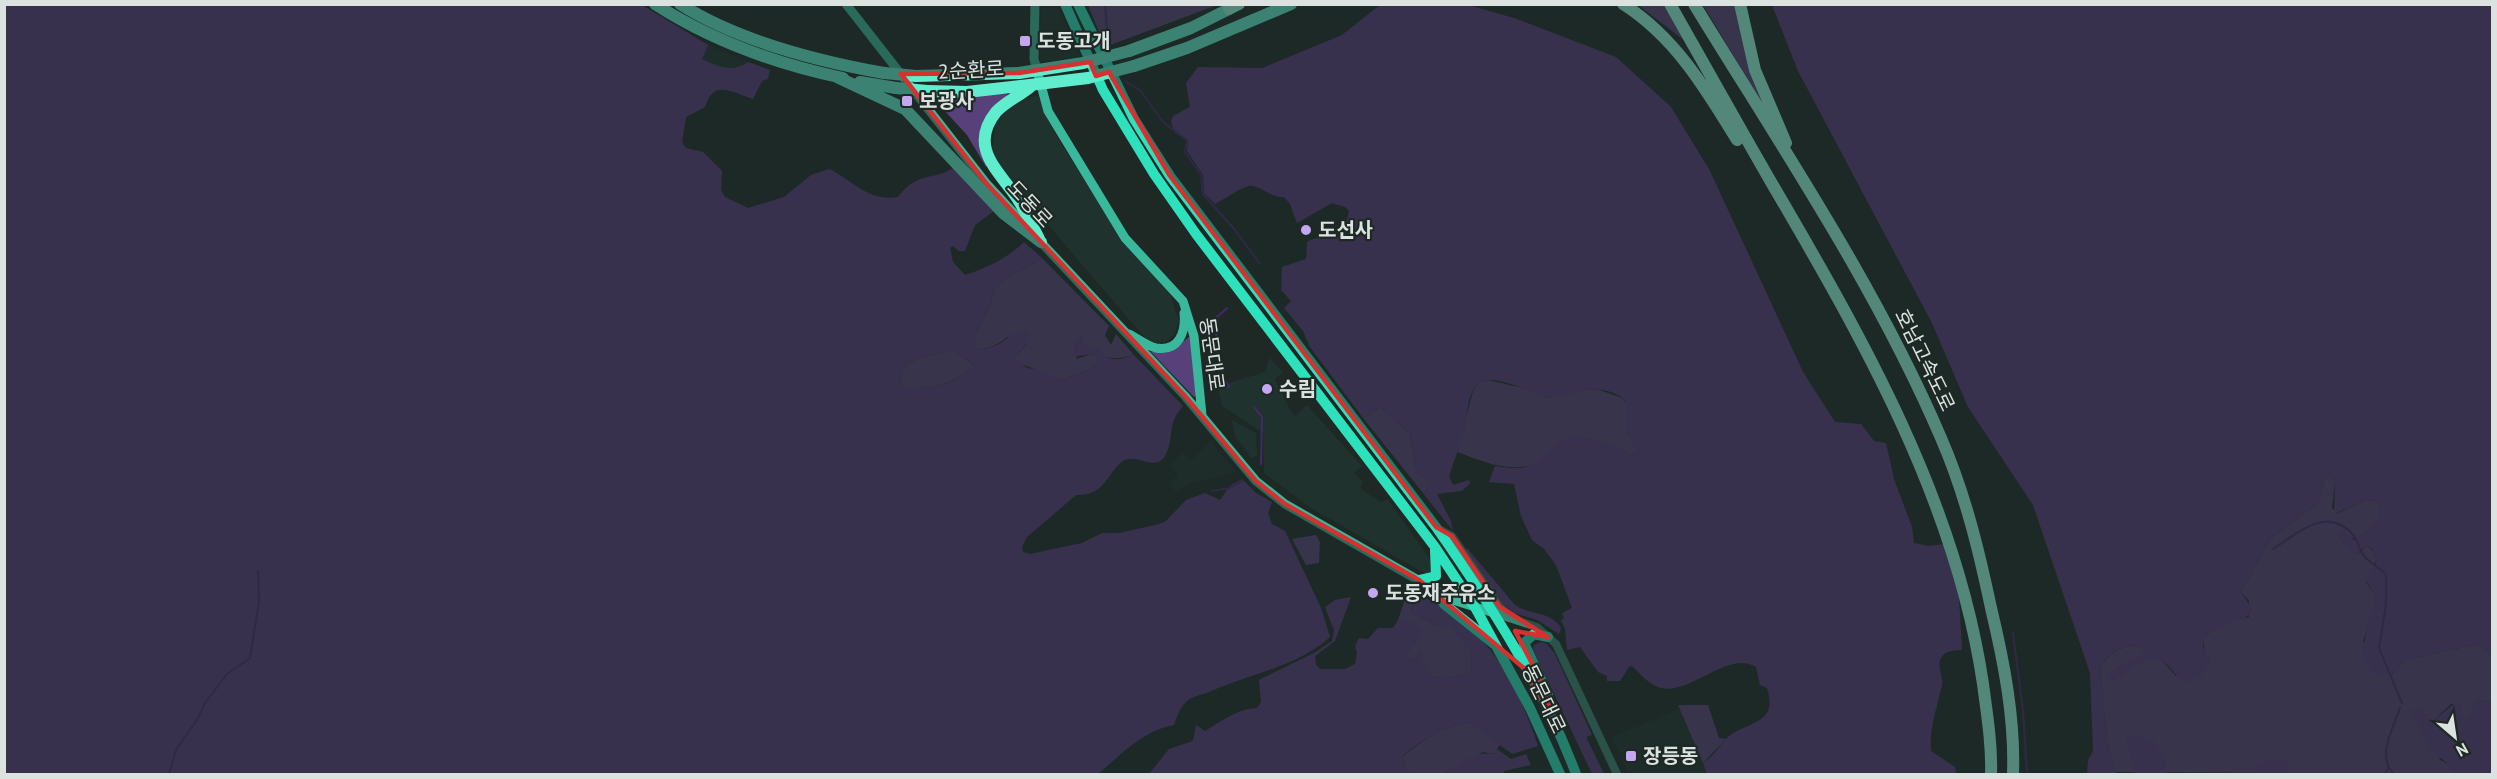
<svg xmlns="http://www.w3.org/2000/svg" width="2497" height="779" viewBox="0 0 2497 779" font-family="'PT Sans','Noto Sans KR',sans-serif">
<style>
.built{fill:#1f322d}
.green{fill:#58407a}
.forest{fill:#583b7f;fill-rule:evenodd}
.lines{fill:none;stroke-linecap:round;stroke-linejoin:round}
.stream{stroke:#45286a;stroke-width:2}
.tertiary{stroke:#3c8371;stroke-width:8}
.secondary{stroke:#3ab89c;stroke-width:9}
.primary{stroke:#2de1bd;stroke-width:10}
.trunk{stroke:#60edce;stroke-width:12}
.motorway{stroke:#94f9de;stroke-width:12}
.trunk-bridge{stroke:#60edce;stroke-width:12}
.marked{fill:none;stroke:#d63131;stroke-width:4.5;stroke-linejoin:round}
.poi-dot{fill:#c4a7f1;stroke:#1e2926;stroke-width:2}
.labels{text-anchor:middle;stroke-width:4.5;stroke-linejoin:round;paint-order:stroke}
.poi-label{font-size:20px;font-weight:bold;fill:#dbe2e0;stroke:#1e2926;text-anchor:start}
.street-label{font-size:20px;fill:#dbe2e0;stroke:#1e2926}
</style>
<rect width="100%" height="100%" fill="#1e2926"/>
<path class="built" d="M1041 5H1057L1080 56 1040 62Z
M708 45 724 52 748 62 741 67 720 68 702 59Z
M1039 95 1044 112 1060 142 1123 240 1170 294 1179 321 1175 333 1167 342 1154 343 1145 338 1000 169 992 152 995 125 1006 109 1023 99Z
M1269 357 1283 373 1275 379 1290 410 1295 416 1307 405 1342 444 1362 466 1354 473 1363 482 1360 488 1380 502 1388 500 1432 562 1434 571 1428 574 1417 569 1311 508 1264 473 1263 433 1222 406 1218 389 1229 383 1265 372Z
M1232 420 1256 433 1257 455 1252 459 1235 436Z
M1211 441 1236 472 1189 484 1175 492 1170 481 1179 475 1170 466 1182 453 1191 461Z
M1680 709 1707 774H1628L1612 737Z"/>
<path class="green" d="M1088 5H1217L1105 47Z
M1638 5H1663L1685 41Z
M1703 5H1737L1766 109Z
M1007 94 1008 96 989 117 986 167 967 135 930 95Z
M1042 258 1109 326 1105 335 1111 345 1116 334 1133 354C1115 363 1097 357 1082 343L1081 334 1076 359 1091 354 1098 356 1099 360 1091 369 1062 380 1019 363 1014 357 1027 344 1007 337C999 345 990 347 979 350L975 346 974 338 991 304 993 291 1003 280Z
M1190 336 1196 396 1194 397 1151 352 1172 351Z
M954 350 975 366C949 386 937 388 905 388 897 381 901 373 905 365L923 357Z
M1488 380 1531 390 1549 398 1580 390 1597 389 1622 398 1628 405 1627 432 1638 451 1631 455C1615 445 1579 430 1562 443 1551 450 1541 464 1528 466 1502 471 1480 460 1457 452L1473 391 1478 383Z
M1380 407 1410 434 1417 474 1433 483 1423 493 1363 418Z
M2327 474 2335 481 2332 508 2338 513 2366 500 2376 501 2381 507 2379 521 2357 539 2337 533 2344 546 2360 553 2367 546C2383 556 2373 570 2366 582L2374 594V608C2367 617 2368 630 2363 641L2392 675 2405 660 2478 644 2492 656V703L2478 699 2470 718 2465 721 2461 717V704H2451L2433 721H2430L2440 760 2448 764 2455 774 2115 772 2107 739 2100 668C2109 652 2123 644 2141 646L2147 653 2118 667 2114 680C2125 672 2148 652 2162 661 2167 665 2171 671 2176 676L2205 652 2203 639C2211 627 2235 621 2249 617V601L2241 592 2270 539 2317 504Z
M1316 535 1320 542 1319 563 1306 565 1292 539Z
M1416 596 1411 612 1438 626 1452 627 1472 653 1471 672C1445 680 1423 686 1421 651L1413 660 1406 657 1411 646 1416 643 1407 620H1398L1405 599Z
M1678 705H1708L1719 738 1726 739 1703 763Z
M1468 722 1500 744 1494 754 1483 752 1442 774H1410L1404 764 1403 756C1423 740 1443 726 1468 722Z"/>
<path class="forest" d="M96 4 642 5 708 45 702 59C718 67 733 73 748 62L770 70 768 79 762 81 753 99C732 92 713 79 705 107L686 117 682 142 686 148 703 152 722 171 721 190 725 197 748 208 784 197 811 175 829 169C854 181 868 202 898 197 917 171 934 181 955 167L994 211 975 225 965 251H959L953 246 950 248 953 262 965 275C987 268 1008 258 1024 242L1042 258 1003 280 993 291 991 304 974 338 975 346 979 350C986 348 993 347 999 344 1010 338 1015 327 1029 334L1031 339 1014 357 1027 368 1041 370 1062 380 1091 369 1099 360 1098 356 1091 354 1073 357V345L1081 333 1082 343 1088 348H1099C1108 363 1120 361 1133 354L1183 406C1166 425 1175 435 1166 454 1157 474 1136 452 1123 461 1106 473 1106 496 1076 495L1027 537 1022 547 1023 552 1030 554 1082 543 1102 533H1119L1155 525 1165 522 1186 500 1205 493 1220 500 1230 486 1242 479 1256 493 1272 502 1268 513 1272 524 1285 531 1321 608 1330 637C1297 667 1248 674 1209 692 1202 695 1192 696 1187 701 1180 707 1177 716 1174 725 1143 730 1121 755 1098 774H5L4 5ZM954 350 974 365C954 386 934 388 905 388 897 381 901 374 905 365L923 357Z
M1380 5H1468L1514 18 1616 57 1671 107 1710 171 1803 372 1835 422 1861 424 1874 441 1886 443 1894 479 1912 527 1914 543 1929 546 1944 544 1959 598 1962 650C1954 651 1945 650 1941 658 1936 668 1944 676 1942 685 1937 708 1929 728 1931 751L1955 767 1956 774H1707L1703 763C1713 757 1718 748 1725 740 1742 721 1780 727 1767 688L1760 685 1756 667C1728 649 1688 698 1658 687 1648 683 1640 674 1632 666L1629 667 1620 681H1607V676L1598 672 1580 647 1567 650 1565 629 1561 620 1564 618 1562 613 1572 608 1556 565 1544 549 1532 540 1521 516 1514 484 1489 482 1495 466C1538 474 1533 458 1563 441 1581 431 1615 444 1631 455L1637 451C1635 444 1629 438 1627 431 1623 419 1633 405 1621 397 1588 377 1567 403 1546 397 1530 393 1491 370 1477 385 1466 397 1468 414 1465 428 1461 444 1454 460 1449 476L1453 485 1469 480 1470 483 1462 491 1437 494 1451 521 1453 531 1423 493 1432 483 1417 474 1410 434 1380 407 1363 418 1310 347 1303 331 1284 308 1291 301 1281 290 1282 267 1306 259 1307 242C1329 230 1342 248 1349 211L1345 207 1332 203 1297 223 1290 204 1284 197C1271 198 1258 184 1249 186 1239 188 1225 199 1215 204L1204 193 1203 175 1187 151 1188 140 1175 133 1171 122 1173 116 1190 107 1186 83 1198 67 1262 68 1342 35Z
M1772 5H2492V656L2478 644 2405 660 2392 675 2385 677 2373 674 2362 657 2369 614 2374 608V594L2364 577 2376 564 2372 549 2367 546 2356 555 2344 546 2337 533 2342 528 2354 540 2357 539 2378 521 2381 507 2376 501 2366 500 2334 514 2335 481 2327 474 2317 504 2270 539 2241 592 2253 610C2242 627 2214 622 2203 639V646L2211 660C2208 669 2204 673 2197 678 2178 692 2171 658 2155 659 2136 660 2126 677 2110 681L2108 676 2118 667 2146 653 2141 646C2123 644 2108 652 2100 668L2107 739 2115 772 2121 774H2087L2088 760 2093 751 2090 673 2033 505 1968 407 1932 323 1798 71Z
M1467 548 1514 604C1529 616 1550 610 1561 628L1559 634 1537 620 1514 613 1503 604 1466 550Z
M1416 596C1428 597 1435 603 1445 609 1495 640 1520 692 1538 746L1512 754 1468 722C1443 726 1423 740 1403 755L1404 764 1410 774H1149L1169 749 1193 741 1196 725 1205 731C1222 721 1237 709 1257 708L1261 702 1259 680 1314 653 1332 641 1334 630 1325 607 1335 600 1351 597 1335 641 1315 656 1316 665 1320 669H1345L1355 664 1357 653 1355 646 1359 638 1368 639 1378 628H1393L1398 620H1407L1424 628C1422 642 1409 644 1407 657L1413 660 1422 650C1422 686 1445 680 1471 672L1472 653 1452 628 1438 626 1411 612Z
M1541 642 1546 643 1555 654 1592 735 1586 737 1604 774H1592L1533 649 1534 645Z
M2478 699 2492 703V774H2455L2448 764 2431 750 2410 709 2422 710 2430 721H2433L2456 702 2461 704V717L2465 721 2470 718 2474 700Z
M2136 735 2153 740 2166 760V774H2135L2126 737Z
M1497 749 1511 759 1526 754 1531 765 1504 771V774H1442C1462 764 1470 751 1494 754Z
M2270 760 2289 761 2287 774H2253L2255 764Z"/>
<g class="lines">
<path class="stream" d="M1105 4 1108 41
M1126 82 1140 90 1163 122 1187 140 1185 152 1201 175 1203 194 1235 230 1260 264
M1216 341 1217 317 1227 308
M1218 353 1224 378 1229 387
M1254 407 1262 417 1261 464
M1212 491 1230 488 1242 481
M2273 549C2298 533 2328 504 2354 536 2358 542 2360 551 2365 557 2371 564 2380 567 2386 575V604L2379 648 2402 703
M2013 633 2023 711 2027 774
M169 774 176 750 198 718 205 703 227 674 250 658 259 602 258 571
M2385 774 2388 768
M2394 774C2376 757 2393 728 2400 708"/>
<path class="tertiary" d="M1437 528 1452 536 1500 607 1510 616
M1494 613 1537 627 1556 644 1617 774"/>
<path class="secondary" d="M846 4 986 183 1024 224
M1035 4 1034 59 1048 111 1125 238 1183 301 1194 336 1202 415
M1037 238 1185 396 1256 481 1285 504 1432 588 1456 601 1494 613
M1129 334C1137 338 1147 346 1156 348 1179 352 1186 332 1184 313"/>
<path class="primary" d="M1065 4 1103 90 1154 174 1196 234 1435 547 1476 609 1530 708 1560 774
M1078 4 1134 119 1170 176 1436 527C1490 604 1543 686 1576 774
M1419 580 1436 576 1435 550
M1432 588 1444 604 1494 644
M1548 637 1534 634 1524 643 1548 694 1549 709"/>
<path class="trunk" d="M655 4C712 41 777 64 843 78
M680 4C738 41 817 61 884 73
M1129 51 1191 28 1229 9
M1134 66 1187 48 1291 4
M916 76 1019 73
M837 77 905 109 1003 213 1041 242
M860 82 896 88
M1030 87C1019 96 1005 102 996 112 968 147 998 170 1017 198 1025 210 1032 225 1039 239
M927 91 967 92 1021 86"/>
<path class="motorway" d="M1623 4C1675 37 1706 89 1737 140
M1670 4C1704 64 1737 123 1771 182 1863 339 1956 501 1983 684 1987 714 1992 745 1991 774
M1694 4C1781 146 1876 286 1941 438 1965 493 1979 551 1991 608 2004 662 2015 719 2013 774
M1740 4 1755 70 1786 143
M1229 9 1239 4"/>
<path class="trunk-bridge" d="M884 73 916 76
M1019 73 1083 63 1129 51
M1021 86 1088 78 1134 66
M896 88 927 91"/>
</g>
<path d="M0 0H2497V779H0ZM1090 62 1096 76 1109 72 1170 176 1436 527 1452 536 1500 607 1548 637 1515 631 1548 694 1549 712 1525 669 1419 580 1285 504 1256 481 1185 396 986 183 901 74 1019 73Z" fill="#1e2926" fill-opacity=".55" fill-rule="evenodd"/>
<path class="marked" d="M1090 62 1096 76 1109 72 1170 176 1436 527 1452 536 1500 607 1548 637 1515 631 1548 694 1549 712 1525 669 1419 580 1285 504 1256 481 1185 396 986 183 901 74 1019 73Z"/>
<g class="poi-dot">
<rect x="1019" y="35" width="12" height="12" rx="3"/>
<rect x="901" y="95" width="12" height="12" rx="3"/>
<circle cx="1306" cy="230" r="6"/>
<circle cx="1267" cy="389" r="6"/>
<circle cx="1373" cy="593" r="6"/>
<rect x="1625" y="750" width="12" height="12" rx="3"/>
</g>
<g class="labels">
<g class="poi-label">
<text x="1037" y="48">도동고개</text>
<text x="919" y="108">보광사</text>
<text x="1318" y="237">도선사</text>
<text x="1279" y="396">수림</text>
<text x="1385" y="600">도동재주유소</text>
<text x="1643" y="763">장등동</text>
</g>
<g class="street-label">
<text transform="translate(971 70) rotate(-3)" y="7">2순환로</text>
<text transform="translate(1030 204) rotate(47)" y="7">도동로</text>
<text transform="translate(1212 354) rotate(82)" y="7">동문대로</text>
<text transform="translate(1925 360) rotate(64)" y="7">호남고속도로</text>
<text transform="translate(1544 699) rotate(64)" y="7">동문대로</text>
</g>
</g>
<rect width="2497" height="779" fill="none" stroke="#dbe2e0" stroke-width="12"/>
<g transform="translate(2455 737) rotate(151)" stroke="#1e2926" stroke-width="4.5" paint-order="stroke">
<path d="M0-4.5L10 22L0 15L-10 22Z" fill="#dbe2e0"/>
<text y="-9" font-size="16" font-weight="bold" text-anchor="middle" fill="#dbe2e0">N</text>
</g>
</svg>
